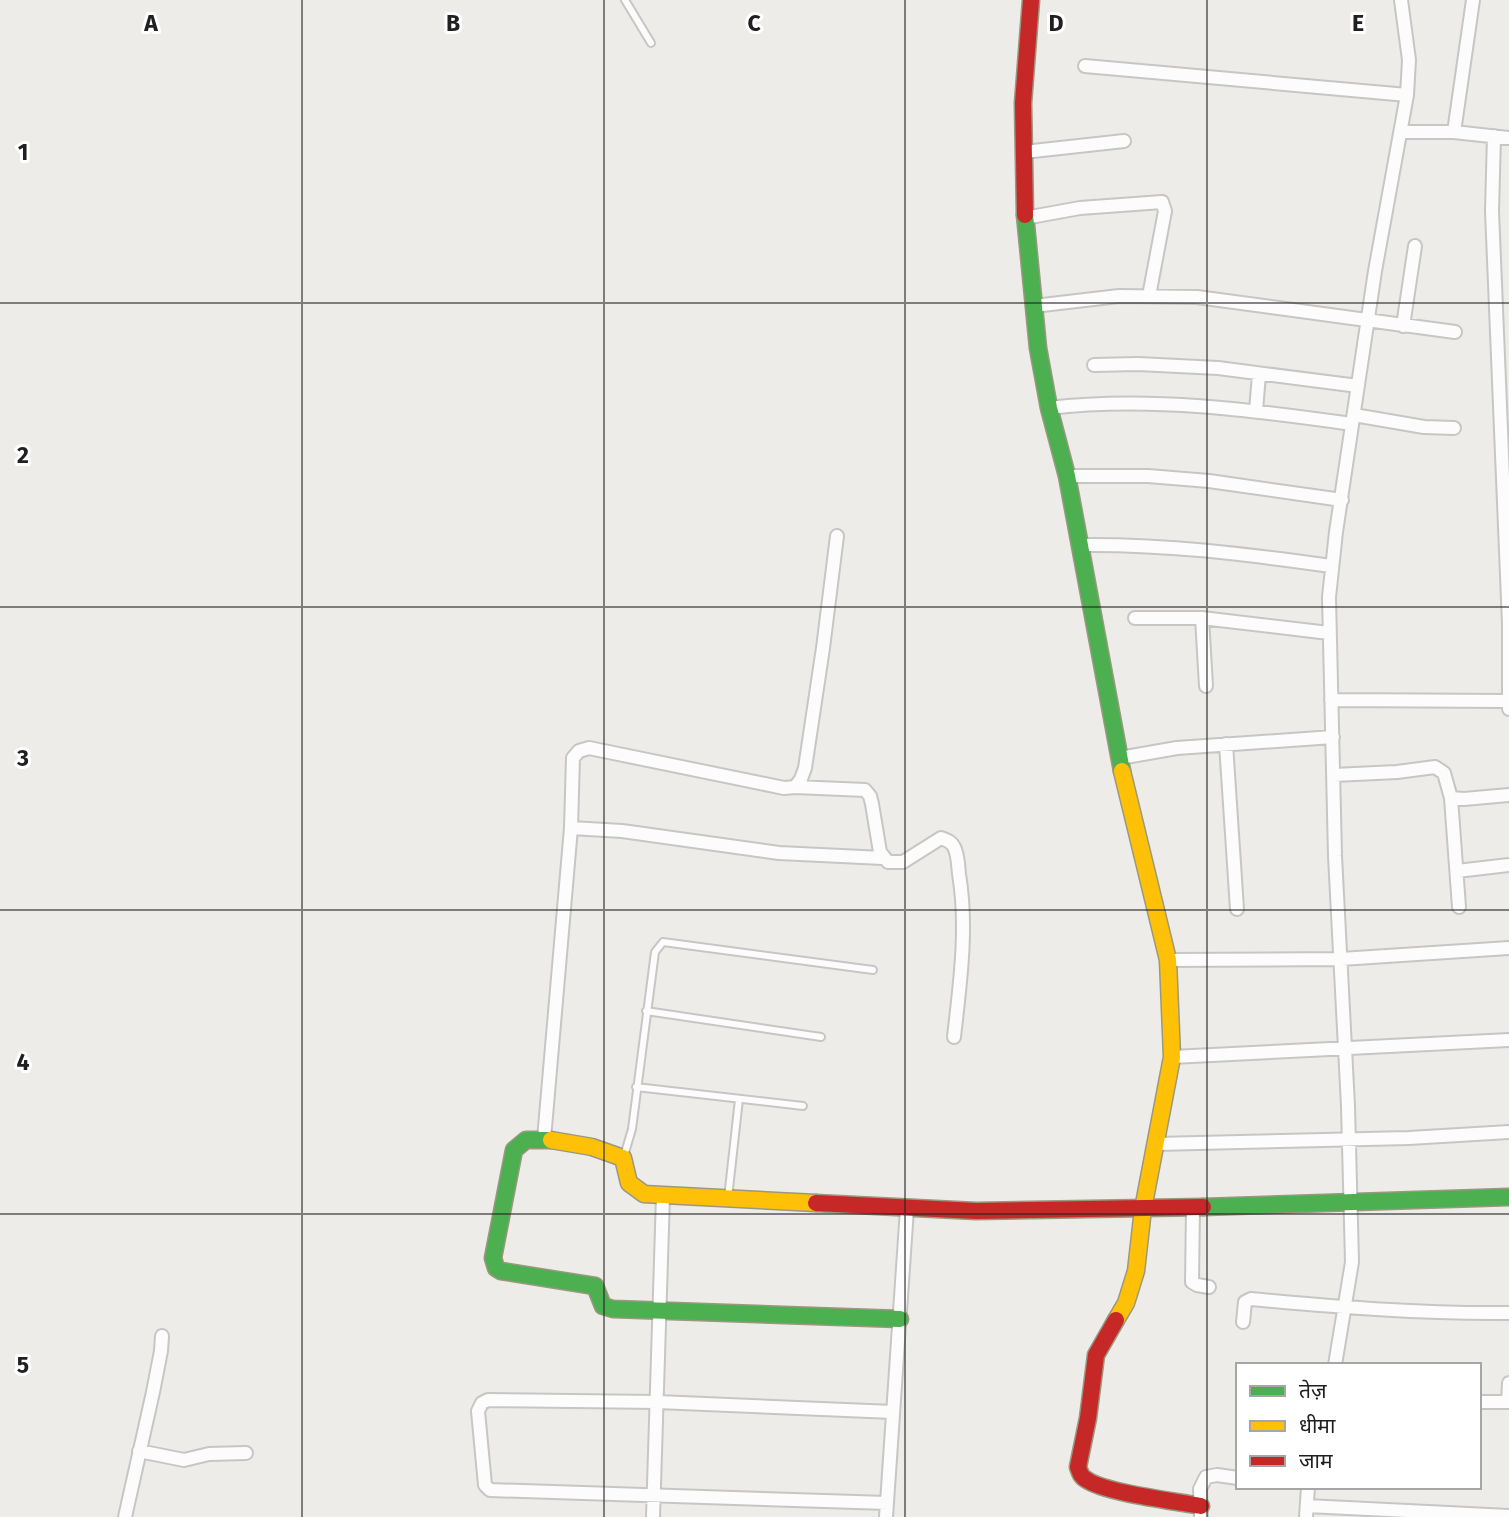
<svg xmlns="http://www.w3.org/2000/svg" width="1509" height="1517" viewBox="0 0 1509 1517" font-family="'Fira Sans','Noto Sans Devanagari',sans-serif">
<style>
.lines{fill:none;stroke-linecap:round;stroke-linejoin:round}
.lane-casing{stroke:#c7c6c5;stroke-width:10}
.street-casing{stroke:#c7c6c5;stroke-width:16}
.fast-casing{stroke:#9a987f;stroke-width:19}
.slow-casing{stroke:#9a987f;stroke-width:19}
.jam-casing{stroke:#9a987f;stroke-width:19}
.lane{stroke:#fcfcfc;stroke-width:6}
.street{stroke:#fcfcfc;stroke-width:12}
.fast{stroke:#4caf50;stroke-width:16}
.slow{stroke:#ffc107;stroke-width:16}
.jam{stroke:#c62828;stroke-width:16}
.grid{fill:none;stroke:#202020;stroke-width:2;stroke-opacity:0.55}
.grid-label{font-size:23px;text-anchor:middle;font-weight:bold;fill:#202020;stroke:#fff;stroke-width:6;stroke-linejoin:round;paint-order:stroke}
</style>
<rect width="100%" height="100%" fill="#eeece9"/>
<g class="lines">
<g class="lane-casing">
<path id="lane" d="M625 0 651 43
M646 1011 821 1037
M636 1087 803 1106
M624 1156 632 1129 655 952 663 942 873 970
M728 1198 739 1099"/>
</g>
<g class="street-casing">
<path id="street" d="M1085 66 1407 95
M1402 132H1454L1509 138
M1454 132 1473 0
M1494 136 1492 211 1509 624V709
M1024 152 1124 141
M1025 218 1080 208 1162 202 1165 211 1149 296
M1034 306 1119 296 1197 297 1455 332
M1403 326 1415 246
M1094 365 1138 364 1218 368 1358 386
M1049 408C1149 396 1252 410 1352 424
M1256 411 1259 374
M1354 415 1424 427 1454 428
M1067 476H1148L1209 481 1342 500
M1080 545C1167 544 1245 554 1331 566
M1135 618H1202L1329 633
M1202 618 1206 686
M1331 700 1509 701
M1226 744 1237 909
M1120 758 1177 748 1333 737
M1334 775 1397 772 1435 767 1444 773 1451 798 1464 799 1509 795
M795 787 865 790 870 796 872 804 880 852 888 862H903L941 838C946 840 951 841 954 847 958 854 958 865 959 874 968 928 960 983 954 1037
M1451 798 1459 907
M571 828 622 831 779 853 883 858
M1457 871 1509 865
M1168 960 1341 959 1509 948
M1172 1057 1509 1040
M544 1139 571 828 573 758 579 751 589 748 784 788 795 787 801 779 805 768 823 648 837 536
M1156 1144 1409 1138 1509 1132
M1193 1208 1192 1282 1197 1285 1209 1287
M1243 1322 1245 1302 1251 1299C1337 1307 1423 1314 1509 1313
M1335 1365 1352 1262 1348 1106 1335 856 1329 597 1336 532 1375 271 1407 95 1409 60 1401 0
M1479 1402H1509
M1508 1402 1509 1383
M139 1451 184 1460 209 1454 246 1453
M887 1503 490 1490 485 1485 478 1411 482 1403 488 1400 658 1402 893 1412
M1307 1506 1509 1516
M125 1517 153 1392 161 1351 162 1336
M653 1517 663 1196
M886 1517 907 1209
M1201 1517 1200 1489 1206 1477 1217 1475 1238 1478
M1306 1517 1308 1487"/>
</g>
<g class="fast-casing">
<path id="fast" d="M1025 215 1038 348 1049 408 1067 476 1122 771
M551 1140H526L514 1150 493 1258 496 1268 501 1271 595 1286 603 1306 613 1309 900 1319
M1203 1207 1509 1197"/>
</g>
<g class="slow-casing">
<path id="slow" d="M551 1140 592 1147 623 1158 629 1183 644 1194 816 1203
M1116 1320 1126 1303 1136 1271 1143 1209 1172 1057 1168 960 1122 771"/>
</g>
<g class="jam-casing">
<path id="jam" d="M1025 215 1023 103 1031 0
M816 1203 976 1211 1203 1207
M1116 1320 1096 1355 1088 1418 1078 1467C1080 1473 1081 1477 1087 1480 1106 1493 1175 1501 1201 1506"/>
</g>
<use href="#lane" class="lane"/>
<use href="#street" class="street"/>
<use href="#fast" class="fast"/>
<use href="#slow" class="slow"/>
<use href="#jam" class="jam"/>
</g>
<path class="grid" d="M302 0V1517M604 0V1517M905 0V1517M1207 0V1517M0 303H1509M0 607H1509M0 910H1509M0 1214H1509"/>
<g class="grid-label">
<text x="151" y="31">A</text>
<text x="453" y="31">B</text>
<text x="754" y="31">C</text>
<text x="1056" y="31">D</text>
<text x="1358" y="31">E</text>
<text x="23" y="160">1</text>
<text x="23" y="463">2</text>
<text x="23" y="766">3</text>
<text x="23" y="1070">4</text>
<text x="23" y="1373">5</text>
</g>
<rect x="1236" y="1363" width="245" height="126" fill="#ffffff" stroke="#a6a6a6" stroke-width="2"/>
<rect x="1250" y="1386" width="35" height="10" fill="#4caf50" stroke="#a6a6a6" stroke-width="2"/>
<text x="1299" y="1398" font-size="21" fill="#202020">तेज़</text>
<rect x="1250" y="1421" width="35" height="10" fill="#ffc107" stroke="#a6a6a6" stroke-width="2"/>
<text x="1299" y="1433" font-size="21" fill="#202020">धीमा</text>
<rect x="1250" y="1456" width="35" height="10" fill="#c62828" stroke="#a6a6a6" stroke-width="2"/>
<text x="1299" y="1468" font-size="21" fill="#202020">जाम</text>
</svg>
